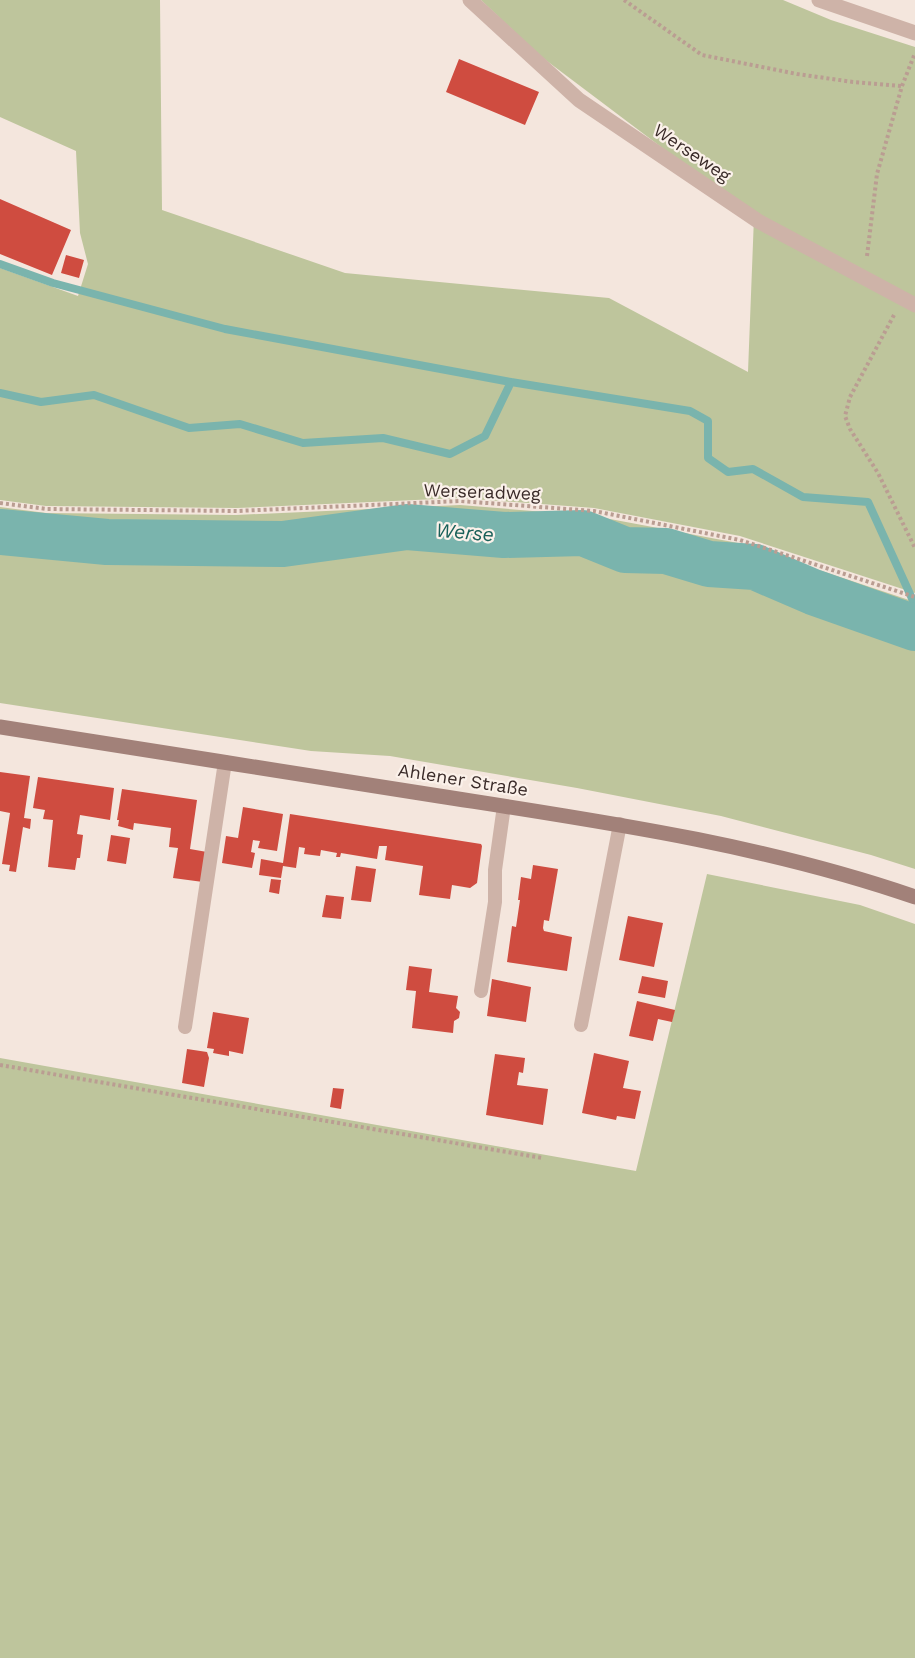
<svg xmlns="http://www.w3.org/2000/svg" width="915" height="1658" viewBox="0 0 915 1658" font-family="'Work Sans',sans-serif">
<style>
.green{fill:#bec59c}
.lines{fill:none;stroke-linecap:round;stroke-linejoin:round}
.stream{stroke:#7ab4ad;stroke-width:8}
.river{stroke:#7ab4ad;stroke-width:46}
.building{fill:#cf4c40}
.path{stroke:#ba9d92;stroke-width:4;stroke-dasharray:3 3;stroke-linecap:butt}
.lane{stroke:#ceb3a8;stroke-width:14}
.street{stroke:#ceb3a8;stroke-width:15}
.secondary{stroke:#a28179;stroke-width:15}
.labels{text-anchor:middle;stroke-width:4.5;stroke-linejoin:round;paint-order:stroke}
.street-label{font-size:18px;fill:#3a2b29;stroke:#fbf1ea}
.water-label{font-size:20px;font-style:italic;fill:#1a6059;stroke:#fbf1ea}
</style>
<rect width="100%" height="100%" fill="#f4e6dd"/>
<path class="green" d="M0 0H160L162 210 345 273 609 298 748 372 754 217 539 55 481 0H783L831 20 915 47V593L740 536 594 508 460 498 237 508 46 506 0 500V268L78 296 88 264 80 233 76 151 0 117Z
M460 505 594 516 738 543 915 602V869L871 855 721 816 577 788 390 756 311 751 0 703V507L46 513 236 515Z
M707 874 860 905 915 924V1658H0V1058L636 1171Z"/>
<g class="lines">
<path class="stream" d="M0 264 53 283 225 329 511 382
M0 393 41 402 94 395 189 428 240 424 303 443 383 438 450 454 485 436 511 382 690 411 708 421V458L728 472 753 469 803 497 868 502 915 605"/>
<path class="river" d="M0 532 107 542 283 544 407 527 504 535 583 533 625 550 666 551 709 564 755 567 813 592 915 628"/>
</g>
<path class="building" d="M459 59 539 92 525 125 446 92Z
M0 199 71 230 52 275 0 254Z
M66 255 84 260 79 278 61 273Z
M0 772 30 776 24 818 31 819 30 829 23 827 16 872 9 871 10 865 2 864 10 813 0 811Z
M38 777 114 788 110 820 80 815 77 834 83 835 80 858H77L75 870 48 867 53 820 43 819 45 810 33 808Z
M122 789 197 800 190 849 207 852 203 882 173 878 178 848 169 847 171 828 134 823 133 830 118 826 119 820H117Z
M243 807 283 814 277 851 258 848 260 841 253 840 251 852 255 853 252 868 222 863 226 836 238 838Z
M290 814 481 844 482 846 477 883 470 888 452 885 450 899 419 895 423 866 385 860 387 846H379L377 859 341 853 340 857H336L337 853 321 850 320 856 304 854 305 848 299 847 296 868 283 866 281 878 259 875 261 859 283 863Z
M111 835 130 838 126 864 107 861Z
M533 865 558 869 549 921 544 920 543 928 544 931 572 937 567 971 507 962 512 926 516 927 520 900H518L521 877 531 879Z
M356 866 376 869 371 902 351 900Z
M271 879 281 880 279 894 269 892Z
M326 895 344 897 341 919 322 917Z
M628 916 663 923 654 967 619 960Z
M409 966 432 969 429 992 458 996 456 1008 460 1012 459 1018 454 1021 453 1033 412 1028 416 991 406 990Z
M642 976 668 981 665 998 638 993Z
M492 979 531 987 526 1022 487 1016Z
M637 1001 675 1010 672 1022 658 1019 653 1041 629 1036Z
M213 1012 249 1018 243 1054 229 1051V1056L213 1053 214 1049 207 1048Z
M187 1049 207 1052 209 1058 204 1087 182 1083Z
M594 1053 629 1061 623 1088 641 1091 635 1119 617 1116 616 1120 582 1113Z
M495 1054 525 1058 523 1073 519 1072 517 1085 548 1089 543 1125 486 1115Z
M333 1088 344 1089 341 1109 330 1107Z"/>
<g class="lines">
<path class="path" d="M624 0 702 55 797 74 853 82 902 86
M867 256 877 174 902 86 915 53
M894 315 850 397 845 416 850 429 878 473 915 548
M0 503 47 509 237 511 460 501 594 511 740 540 915 597
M0 1065 542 1158"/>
<path class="lane" d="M481 991 495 902V870L504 806
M581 1025 620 824
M185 1027 225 762"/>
<path class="street" d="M470 0 579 100 758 221 915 305
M819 0 915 33"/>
<path class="secondary" d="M0 727C146 750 293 773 439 796 599 821 762 844 915 897"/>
</g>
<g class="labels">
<g class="street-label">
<text transform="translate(692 153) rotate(34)" y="6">Werseweg</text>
<text transform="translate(482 492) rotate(2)" y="6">Werseradweg</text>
<text transform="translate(463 780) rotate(9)" y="6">Ahlener Straße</text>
</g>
<g class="water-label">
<text transform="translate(465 532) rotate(5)" y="7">Werse</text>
</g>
</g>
</svg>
